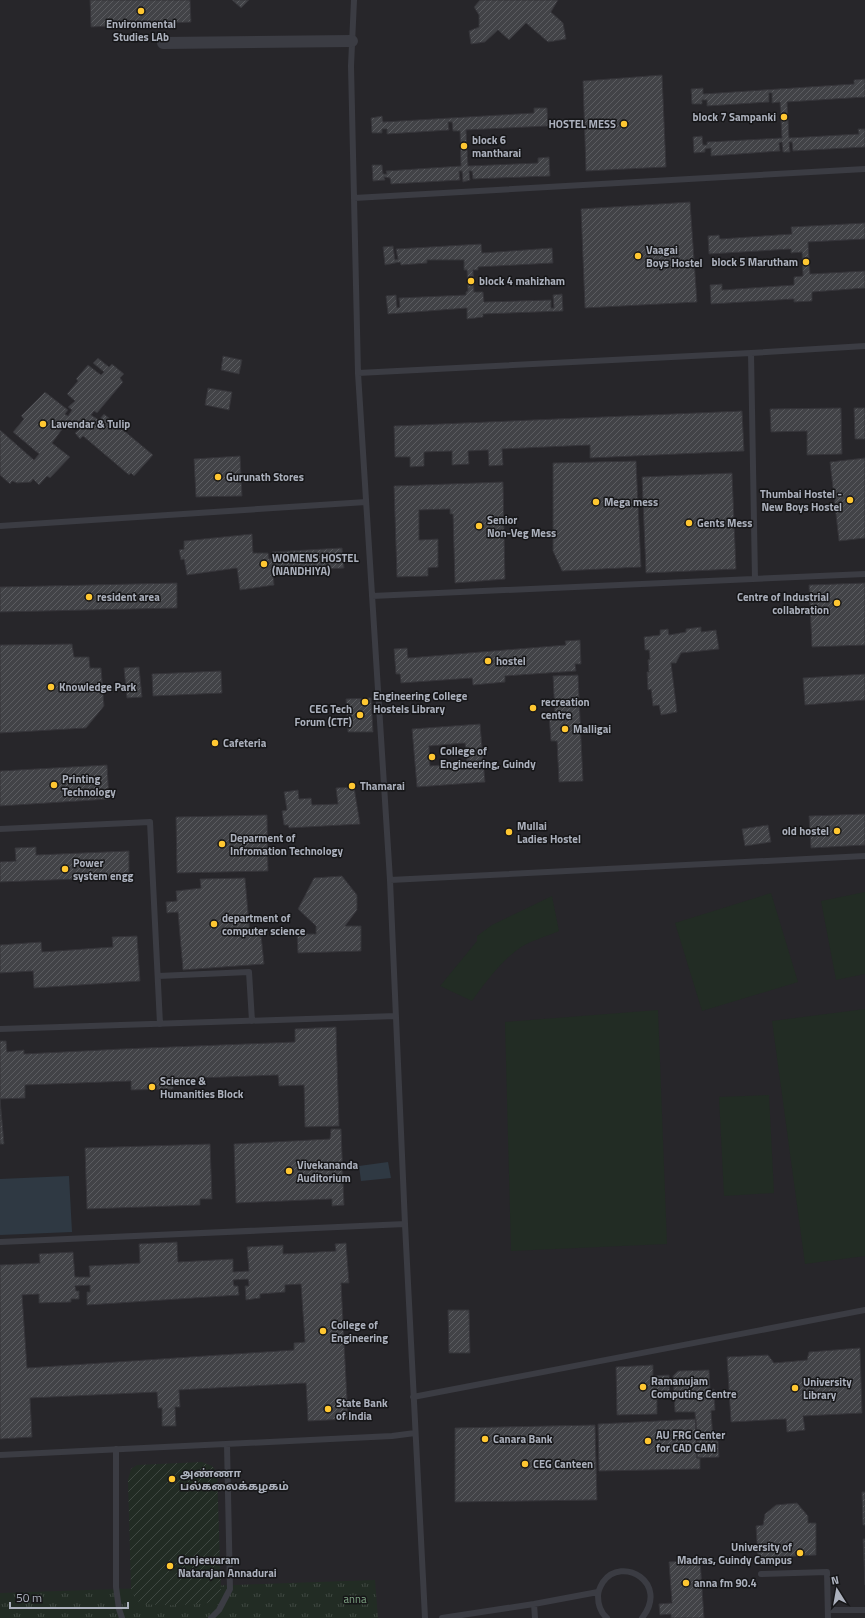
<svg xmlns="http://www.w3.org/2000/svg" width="865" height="1618" viewBox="0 0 865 1618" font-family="'Titillium Web','Noto Sans Tamil',sans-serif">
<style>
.built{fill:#27262a}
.grass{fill:#222c24}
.park{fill:url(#park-tufts)}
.garden{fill:url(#garden-furrows)}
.water{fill:#2f3943}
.building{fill:url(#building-hatch);stroke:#353439;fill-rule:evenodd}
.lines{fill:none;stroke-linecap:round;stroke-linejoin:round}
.lane{stroke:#3b3c43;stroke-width:6}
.street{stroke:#3b3c43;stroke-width:12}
.poi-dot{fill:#ffc731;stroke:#161618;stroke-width:1.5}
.labels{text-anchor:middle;stroke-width:3;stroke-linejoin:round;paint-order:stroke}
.poi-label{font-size:11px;font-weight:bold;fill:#acb1bd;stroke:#161618;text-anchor:start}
.park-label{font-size:11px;fill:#82a987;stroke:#161618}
</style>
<defs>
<pattern id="park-tufts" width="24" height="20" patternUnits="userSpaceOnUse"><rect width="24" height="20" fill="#222c24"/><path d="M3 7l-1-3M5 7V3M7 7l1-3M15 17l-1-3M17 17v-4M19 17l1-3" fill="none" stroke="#3f4842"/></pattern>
<pattern id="garden-furrows" width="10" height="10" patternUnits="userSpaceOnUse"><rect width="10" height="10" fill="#222c24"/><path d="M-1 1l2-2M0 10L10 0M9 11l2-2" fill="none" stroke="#3f4842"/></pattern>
<pattern id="building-hatch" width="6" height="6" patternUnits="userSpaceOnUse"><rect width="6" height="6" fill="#424347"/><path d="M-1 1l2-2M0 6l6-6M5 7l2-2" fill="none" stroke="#5b5c60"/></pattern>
</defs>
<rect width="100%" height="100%" fill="#1b1b1d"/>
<path class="built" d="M0 0H865V1618H0Z"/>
<path class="grass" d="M865 892V974L836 980 821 901Z
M771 893 798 982 702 1011 675 923Z
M552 896 559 931C545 937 529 941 517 950 499 964 485 983 472 1001L440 986 477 941V936L492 925Z
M865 1009V1256L805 1264 772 1021Z
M658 1010 667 1244 511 1251 505 1022Z
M769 1095 774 1193 724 1196 719 1097Z"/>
<path class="park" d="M375 1580 378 1618H0V1593Z"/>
<path class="garden" d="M202 1462 212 1466 217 1472 221 1592C218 1596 213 1601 207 1603 197 1605 146 1607 139 1602 135 1599 133 1594 131 1589L128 1480 131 1469 137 1465Z"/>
<path class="water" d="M388 1162 391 1178 361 1181 359 1166Z
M69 1176 72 1232 0 1235V1179Z"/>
<path class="building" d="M90 0H190L191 22 91 27Z
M232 0H249L241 8Z
M480 0H558L551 12 563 23 566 39 548 42 526 23 509 40 498 30 485 42 471 44 469 31 479 27V15L474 7Z
M662 75 666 167 586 171 583 81Z
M865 79V97L787 102 789 138 859 134 858 129H865V147L793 151 792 142H789L790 152H783L782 142 779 143 780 151 711 156V148L705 149V152L694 153 693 137 702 136 703 145H707V142L782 138 780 102 772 103V93H769V102L707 106V100H702V104H692L691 89 703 88V94L854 84V80Z
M534 108H547L548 126 466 130 468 166 538 163V158L549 157 550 176 473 179 472 171H469L470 180 463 182 462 171H459L460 180 391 184 390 178 384 177 385 180 373 181 372 165H382L383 174H387L386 171 461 166 460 131H453L452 122H448L449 130 387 134V129H382V133H372L371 118 382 116 383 122 534 113Z
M690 202 697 302 585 308 581 209Z
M865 223V239L808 242 810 274 865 271V288L812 292V301L794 302V299L711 304 710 285 722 284V290L794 285V277L803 276 802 252 791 253V249L709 254 708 236 719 235 720 239 792 234 791 227Z
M481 244 482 253 552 248 553 263 478 267V270H473L474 292H483L484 302 551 300V308H554L553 295 562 294 563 311 483 314V317L467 319V308L388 314 386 296 396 295 397 308 400 307 399 298 466 295V292L468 291 467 270H464V260H427V263L401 265 400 262 385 265 383 247 393 246 395 260 398 259 396 249Z
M223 356 242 360 239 374 221 370Z
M98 358 109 367 112 364 124 374 120 378 123 382 97 413 94 411 91 415 99 420 104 414 153 455 134 476 131 473 129 475 83 436 80 439 75 433 80 429 69 420 52 443 70 457 50 478 47 476 39 485 33 479 31 482 17 483 12 481 10 484 0 475V430L34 460 39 454 13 432 24 419 21 416 45 392 68 410 65 414 68 416 72 410 68 407 75 401 67 394 78 381 76 379 88 365 101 375 104 372 93 363Z
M208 388 232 392 229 410 205 405Z
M841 408 842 454 807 455V431L771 432 770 409Z
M854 408H865V439H855Z
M742 411 744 451 590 458V445L502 449 503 465 489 466 488 450 468 451 469 464 452 465V451L424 452V466L410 467V457H395L394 426Z
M240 456 242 496 196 497 194 459Z
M865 458V538L839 541 830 462Z
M636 461 641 567 562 571 553 551V463Z
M732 473 736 569 646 573 642 477Z
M503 482 505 579 455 583 453 514H450V509L419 510V540L438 539V567L428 568V576L397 577 394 486Z
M252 534 253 553H268L269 559 273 558 272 552 342 548 344 568 273 572 274 585 240 590 237 568 187 575 184 559 181 560 179 550 184 549V541Z
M177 583V608L0 612V587Z
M865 583V645L812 647 809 585Z
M701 627V632L716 630 719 649 681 653 676 663H671L677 712 661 715 659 705 653 706 651 689 648 690 647 672H649L648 660 650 659 649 650H645L644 637 660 635V630L668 629 669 635 686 632V629Z
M580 640 581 664H575L576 671 505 676V682L473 685 472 678 401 683 400 674H396L394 649 407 648 408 658 566 645 565 641Z
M72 644 74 657H89L90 668H101L104 706 86 728 0 733V645Z
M139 667 142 697 127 698 124 668Z
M221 671 222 693 153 696 152 674Z
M865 674V700L805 705 803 678Z
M578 675 583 781 559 782 557 741H551L549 716H555L553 676Z
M371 698 373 732H348L346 699Z
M480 724 485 782 417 787 412 729ZM465 743 467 763 430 766 429 746Z
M107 765 109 799 0 806V771Z
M354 787 360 824 289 828 288 825H284L282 811 287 810 284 792 298 790 299 799 311 798 312 805 338 804 336 788Z
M865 814V845L811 848 809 816Z
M267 815 268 871 177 873 176 817Z
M768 825 771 842 745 846 742 829Z
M36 847V855L129 851V877L0 882V862L16 861 15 848Z
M342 876 357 895V910L345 926H361V951L298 953 297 934H316V926L298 909 314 878Z
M245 878 250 935H261L264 964 183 970 178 912 167 913 166 902 177 901 176 891 201 888 200 879Z
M137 936 140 981 34 988 33 971 0 973V945L41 942 42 952 113 947 112 937Z
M336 1027 339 1126 305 1127 304 1085 279 1086 278 1075 173 1079V1089L131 1090V1081L25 1085V1098L0 1099 4 1144H0V1041H6L7 1052 24 1050V1054L122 1049 295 1042V1029Z
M331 1129H341L344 1205 332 1206V1199L236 1203 234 1144 330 1139Z
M210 1144 212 1199H200V1205L87 1209 85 1148Z
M177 1242 178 1262 233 1259V1272L249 1271 247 1247 283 1245V1254L336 1251 335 1244 346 1243 349 1283H341L348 1419 308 1421 306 1383 179 1390 180 1407H175L176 1426H162V1408H158L157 1392 30 1398 32 1437 0 1439V1265L40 1263 39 1254 73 1252 75 1277H90L89 1266 140 1263 139 1244ZM248 1279 249 1286H245L246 1300 260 1298V1294L285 1292V1285L301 1284 305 1342 294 1343V1350L27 1368 22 1295 39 1294V1303L71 1302V1299H79V1291H76L75 1286 90 1285V1292H87V1305L239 1295 238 1286H234L233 1280Z
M448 1310H469L470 1353H449Z
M860 1348 862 1413 803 1416 805 1430 787 1432 786 1419 731 1422 727 1357 768 1355 774 1363 807 1360 809 1352Z
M653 1365V1376L669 1375 670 1398 657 1399V1414L617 1415 616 1367Z
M709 1370 710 1390 714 1389 715 1410 711 1411 713 1440H718L719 1457 697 1458 695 1412H675L673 1376 678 1371Z
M696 1419 697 1458H700V1469L599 1471 598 1424Z
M595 1425 597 1500 455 1502V1428Z
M862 1492H865V1525H863Z
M797 1503 808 1516V1523H816V1555L758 1558 756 1526 763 1525 765 1514 776 1505Z
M863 1539H865V1585Z
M700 1559 704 1618H671V1614L660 1615 659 1604 672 1603 669 1562Z"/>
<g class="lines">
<path class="lane" d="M354 0 351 66 358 373 390 880 405 1224 425 1618
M354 198 865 169
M751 353 755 579
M358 373 751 353 865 346
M0 526 366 502
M372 596 865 574
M0 829 150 822 160 1024
M390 880 865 856
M158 976 249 972 252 1021
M0 1029 396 1016
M0 1242 405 1224
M413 1397 865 1310
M116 1449V1587L119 1609 122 1618
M0 1455 392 1436 415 1433
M761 1574 827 1572 828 1618
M534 1604 535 1618
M828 1610H865
M211 1618 219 1610 230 1589 227 1445
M442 1618 534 1604 598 1592
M607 1618C600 1612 598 1604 598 1596 598 1590 600 1587 603 1582 622 1555 670 1583 642 1618"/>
<path class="street" d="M163 43 352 41"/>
</g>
<g class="poi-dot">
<circle cx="141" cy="11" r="4"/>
<circle cx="784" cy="117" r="4"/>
<circle cx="624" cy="124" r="4"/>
<circle cx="464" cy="146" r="4"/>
<circle cx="638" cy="256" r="4"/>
<circle cx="806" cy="262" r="4"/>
<circle cx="471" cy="281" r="4"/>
<circle cx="43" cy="424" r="4"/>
<circle cx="218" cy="477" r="4"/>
<circle cx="850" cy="500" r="4"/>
<circle cx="596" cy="502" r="4"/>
<circle cx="689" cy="523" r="4"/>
<circle cx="479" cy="526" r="4"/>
<circle cx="264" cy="564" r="4"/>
<circle cx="89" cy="597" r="4"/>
<circle cx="837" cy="603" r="4"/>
<circle cx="488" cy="661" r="4"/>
<circle cx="51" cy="687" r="4"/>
<circle cx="365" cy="702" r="4"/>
<circle cx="533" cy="708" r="4"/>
<circle cx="360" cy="715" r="4"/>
<circle cx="565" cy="729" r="4"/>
<circle cx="215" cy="743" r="4"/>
<circle cx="432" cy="757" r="4"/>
<circle cx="54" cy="785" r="4"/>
<circle cx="352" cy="786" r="4"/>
<circle cx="837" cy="831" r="4"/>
<circle cx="509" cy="832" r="4"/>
<circle cx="222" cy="844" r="4"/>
<circle cx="65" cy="869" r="4"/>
<circle cx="214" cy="924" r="4"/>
<circle cx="152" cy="1087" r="4"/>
<circle cx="289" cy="1171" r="4"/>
<circle cx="323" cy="1331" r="4"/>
<circle cx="643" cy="1387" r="4"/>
<circle cx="795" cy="1388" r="4"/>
<circle cx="328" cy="1409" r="4"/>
<circle cx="485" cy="1439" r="4"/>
<circle cx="648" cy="1441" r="4"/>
<circle cx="525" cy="1464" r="4"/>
<circle cx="172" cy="1479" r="4"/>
<circle cx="800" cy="1553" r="4"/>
<circle cx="170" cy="1566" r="4"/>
<circle cx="686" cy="1583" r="4"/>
</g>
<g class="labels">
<g class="poi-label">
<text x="141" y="28" text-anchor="middle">Environmental<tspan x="141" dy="13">Studies LAb</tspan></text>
<text x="776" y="121" text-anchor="end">block 7 Sampanki</text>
<text x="616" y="128" text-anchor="end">HOSTEL MESS</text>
<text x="472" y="144">block 6<tspan x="472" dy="13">mantharai</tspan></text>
<text x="646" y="254">Vaagai<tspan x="646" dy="13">Boys Hostel</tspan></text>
<text x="798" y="266" text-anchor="end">block 5 Marutham</text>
<text x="479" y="285">block 4 mahizham</text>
<text x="51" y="428">Lavendar &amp; Tulip</text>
<text x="226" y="481">Gurunath Stores</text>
<text x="842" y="498" text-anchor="end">Thumbai Hostel -<tspan x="842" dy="13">New Boys Hostel</tspan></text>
<text x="604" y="506">Mega mess</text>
<text x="487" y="524">Senior<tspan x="487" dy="13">Non-Veg Mess</tspan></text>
<text x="697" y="527">Gents Mess</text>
<text x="272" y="562">WOMENS HOSTEL<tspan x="272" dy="13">(NANDHIYA)</tspan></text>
<text x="97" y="601">resident area</text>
<text x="829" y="601" text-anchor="end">Centre of Industrial<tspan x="829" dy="13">collabration</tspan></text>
<text x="496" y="665">hostel</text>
<text x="59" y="691">Knowledge Park</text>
<text x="373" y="700">Engineering College<tspan x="373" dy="13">Hostels Library</tspan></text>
<text x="541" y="706">recreation<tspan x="541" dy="13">centre</tspan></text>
<text x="352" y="713" text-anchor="end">CEG Tech<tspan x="352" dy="13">Forum (CTF)</tspan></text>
<text x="573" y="733">Malligai</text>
<text x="223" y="747">Cafeteria</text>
<text x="440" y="755">College of<tspan x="440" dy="13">Engineering, Guindy</tspan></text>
<text x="62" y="783">Printing<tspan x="62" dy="13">Technology</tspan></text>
<text x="360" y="790">Thamarai</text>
<text x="517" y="830">Mullai<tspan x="517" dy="13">Ladies Hostel</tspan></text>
<text x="829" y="835" text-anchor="end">old hostel</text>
<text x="230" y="842">Deparment of<tspan x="230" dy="13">Infromation Technology</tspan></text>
<text x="73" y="867">Power<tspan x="73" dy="13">system engg</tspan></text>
<text x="222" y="922">department of<tspan x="222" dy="13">computer science</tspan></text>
<text x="160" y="1085">Science &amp;<tspan x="160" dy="13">Humanities Block</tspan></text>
<text x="297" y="1169">Vivekananda<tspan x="297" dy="13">Auditorium</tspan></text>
<text x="331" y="1329">College of<tspan x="331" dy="13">Engineering</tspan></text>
<text x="651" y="1385">Ramanujam<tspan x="651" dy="13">Computing Centre</tspan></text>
<text x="803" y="1386">University<tspan x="803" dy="13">Library</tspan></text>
<text x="336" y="1407">State Bank<tspan x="336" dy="13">of India</tspan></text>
<text x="656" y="1439">AU FRG Center<tspan x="656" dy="13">for CAD CAM</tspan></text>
<text x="493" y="1443">Canara Bank</text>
<text x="533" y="1468">CEG Canteen</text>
<text x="180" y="1477">அண்ணா<tspan x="180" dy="13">பல்கலைக்கழகம்</tspan></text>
<text x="792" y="1551" text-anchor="end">University of<tspan x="792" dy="13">Madras, Guindy Campus</tspan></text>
<text x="178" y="1564">Conjeevaram<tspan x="178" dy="13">Natarajan Annadurai</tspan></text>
<text x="694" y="1587">anna fm 90.4</text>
</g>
<g class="park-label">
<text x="355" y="1603">anna</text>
</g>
</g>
<g transform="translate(837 1590) rotate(349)" stroke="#161618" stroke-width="3" paint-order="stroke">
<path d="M0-3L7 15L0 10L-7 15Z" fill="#acb1bd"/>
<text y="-6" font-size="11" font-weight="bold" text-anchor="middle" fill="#acb1bd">N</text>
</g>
<path d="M10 1602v6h118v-6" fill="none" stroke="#acb1bd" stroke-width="2"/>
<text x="16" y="1602" font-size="12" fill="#acb1bd" stroke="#161618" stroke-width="3" paint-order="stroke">50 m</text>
</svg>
